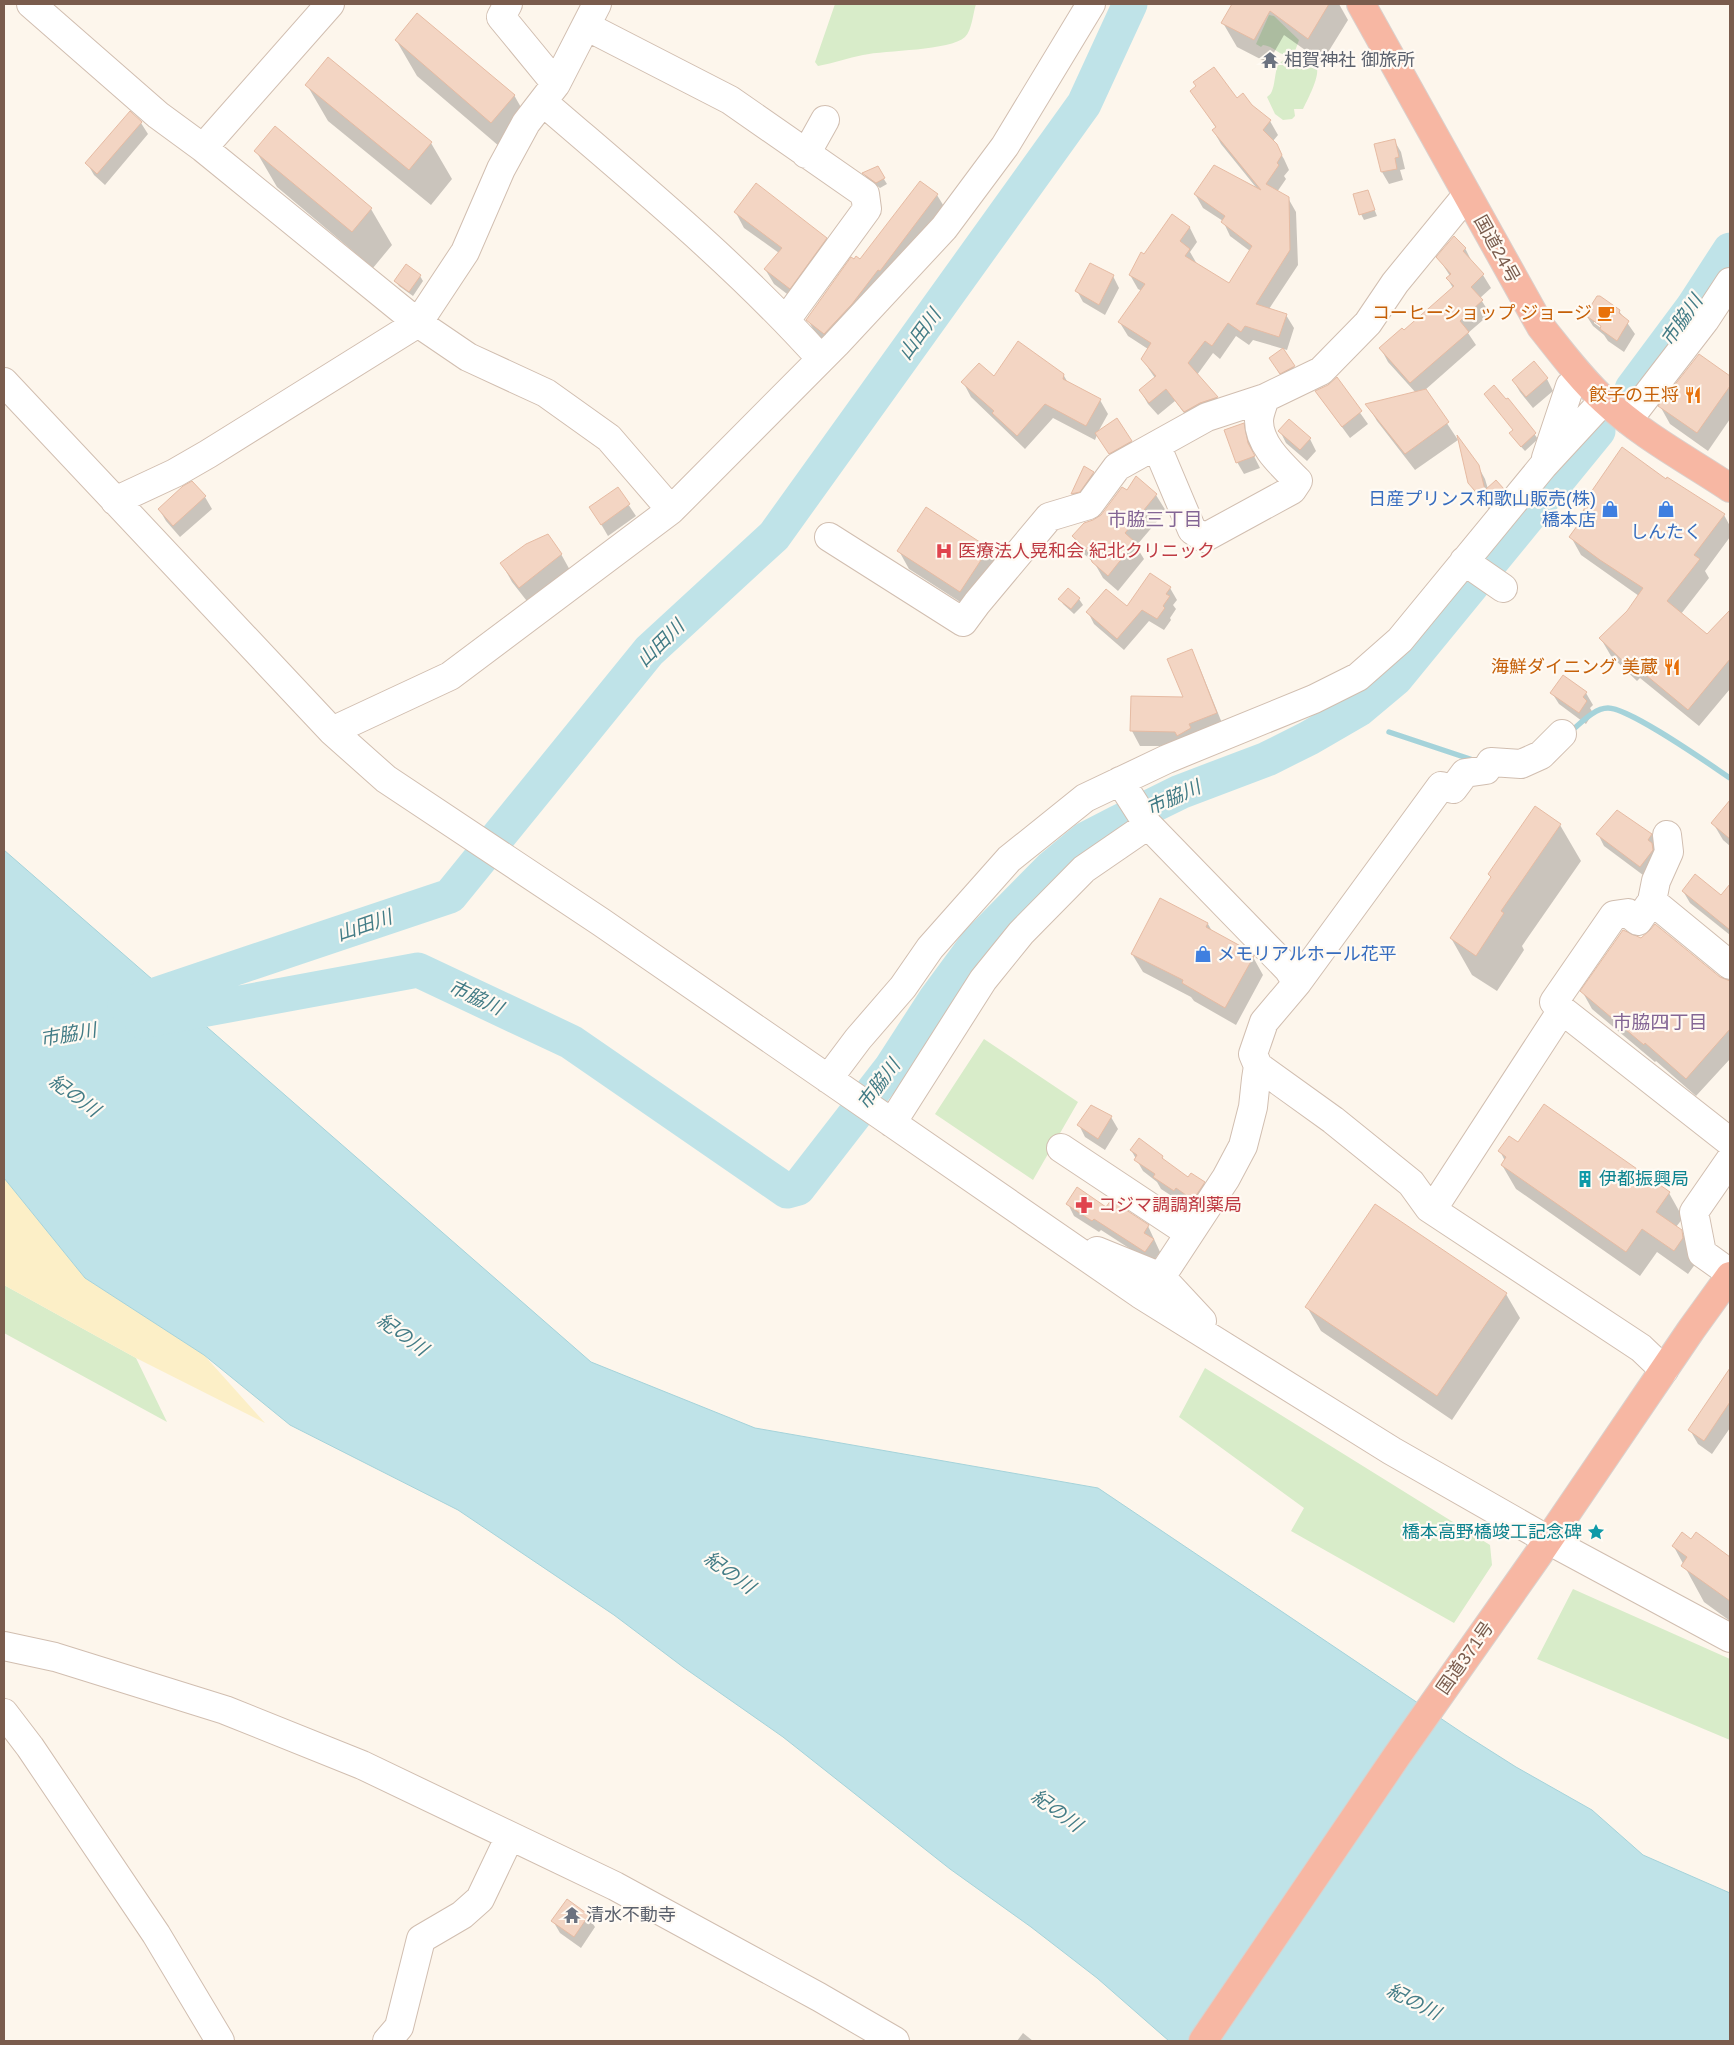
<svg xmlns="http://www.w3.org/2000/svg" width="1734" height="2045" viewBox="0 0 1734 2045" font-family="Arial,'Noto Sans JP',sans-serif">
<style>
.green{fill:#d8ecc9}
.sand{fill:#fcefc7}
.water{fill:#bfe3e8;stroke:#a5d3da}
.shadow{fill:#0003;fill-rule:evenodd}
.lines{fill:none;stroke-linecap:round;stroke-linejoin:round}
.stream{stroke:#a5d3da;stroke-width:5.5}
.river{stroke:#bfe3e8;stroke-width:35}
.building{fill:#f3d5c3;stroke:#e6bba3}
.minor-casing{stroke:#d1beb0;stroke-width:30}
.highway-casing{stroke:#dad1cd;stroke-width:30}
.minor{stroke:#fff;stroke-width:28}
.highway{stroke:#f7b7a3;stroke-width:28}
.labels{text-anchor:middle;stroke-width:4.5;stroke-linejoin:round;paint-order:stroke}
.worship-label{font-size:18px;fill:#5b616d;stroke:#fffaf3;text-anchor:start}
.street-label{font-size:18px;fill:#7a5c4d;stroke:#fffaf3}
.food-label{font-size:18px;fill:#c56008;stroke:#fffaf3;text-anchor:end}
.shop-label{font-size:18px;fill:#366cbe;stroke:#fffaf3;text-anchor:end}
.health-label{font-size:18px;fill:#be3a42;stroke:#fffaf3;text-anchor:start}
.culture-label{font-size:18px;fill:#0d838f;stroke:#fffaf3;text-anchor:start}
.water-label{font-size:19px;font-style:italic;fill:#437c86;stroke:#fffaf3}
.neighbourhood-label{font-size:19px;fill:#846695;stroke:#fffaf3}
</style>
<rect width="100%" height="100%" fill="#fdf6ec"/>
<path class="green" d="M835 4H976C973 13 972 30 965 37 950 51 886 50 863 55 848 58 834 63 818 66L815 62Z
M1269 15 1274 16 1299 40 1294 54C1278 58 1277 47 1263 45L1261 47 1256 44Z
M1311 58C1313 61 1317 65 1317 69 1319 78 1307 101 1303 109H1294L1295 116 1292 119 1283 120 1275 114 1267 97C1269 95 1271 94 1272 91 1278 77 1271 51 1299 63Z
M984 1039 1078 1102 1033 1180 935 1114Z
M4 1285 136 1358 167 1422 4 1333Z
M1205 1368 1490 1545 1492 1565 1454 1623 1291 1531 1304 1508 1179 1417Z
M1573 1589 1730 1659V1740L1537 1659Z"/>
<path class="sand" d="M4 1178 85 1278 204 1355 265 1423 136 1358 4 1285Z"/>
<path class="water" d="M4 850 591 1362 755 1428 1098 1488 1464 1734 1516 1767 1592 1810 1643 1855 1730 1893V2041H1169L1097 1978 1031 1927 950 1869 783 1737 683 1667 614 1615 458 1510 290 1425 204 1355 85 1278 4 1178Z"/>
<path class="shadow" d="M1233 4H1339L1348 20 1322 62 1284 35 1268 63 1237 47 1223 23Z
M396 40 514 95 535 132 513 158 417 76Z
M307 85 431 143 452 179 431 205 328 121Z
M1192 91 1237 100 1251 106 1270 121 1278 135 1273 141 1284 159 1289 170 1284 176 1286 179 1277 192 1288 198 1296 212 1298 265 1269 309 1286 315 1294 328 1287 350 1253 340 1249 345 1236 336 1220 359 1213 353 1197 375 1217 398 1224 411 1193 425 1175 401 1158 415 1148 404 1140 390 1155 378 1142 359 1148 349 1128 336 1120 323 1142 291 1138 289 1130 275 1172 215 1190 228 1197 242 1190 252 1197 264 1229 284 1250 251 1230 236 1223 221 1203 208 1195 194 1259 191 1221 144 1213 130 1216 128Z
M141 123 148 134 105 185 94 175 87 163Z
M275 128 371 209 392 245 373 268 277 187 256 151Z
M1394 140 1401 152 1405 169 1400 170 1403 180 1389 184 1382 172Z
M877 168 887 184 880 188 867 178 864 173Z
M920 182 937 195 948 213 835 352 818 338 808 320 854 261H861Z
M1367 191 1377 216 1364 220 1361 214Z
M736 213 826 238 835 254 799 303 774 284 765 269 779 253 744 228Z
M1465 248 1472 262 1483 275 1491 288 1480 298 1490 314 1468 333 1476 345 1425 390 1458 440 1415 470 1377 421 1367 404 1416 393 1388 362 1381 349 1404 332 1453 288 1447 278 1450 276 1438 257Z
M420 276 423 281 413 296 399 286 395 281Z
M1113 276 1119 288 1105 315 1083 302 1077 291Z
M1619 311 1635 334 1624 352 1608 341 1604 335 1593 326 1586 315ZM1594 320 1607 328 1605 331 1594 323Z
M1282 350 1301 378 1288 385 1277 370Z
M1699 355 1730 377V419L1708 451 1670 424 1660 406Z
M1063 374 1068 383 1100 400 1108 414 1098 432 1131 442 1137 453 1117 465 1097 435 1095 440 1053 418 1025 449 971 397 963 382 994 378Z
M1336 379 1368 424 1350 438 1316 392 1329 386Z
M1547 379 1553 391 1533 408 1520 392 1513 380Z
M1508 399 1538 439 1525 451 1514 439V431L1506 401Z
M1243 425 1250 436 1254 456 1260 468 1244 474 1237 462Z
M1280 431 1310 439 1316 451 1307 461 1286 443Z
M1478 466 1485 479 1488 489 1503 490 1510 502 1496 518 1477 495 1469 483Z
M1084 468 1093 473 1096 478 1075 499 1072 494Z
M1136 478 1156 495 1166 511 1136 546 1144 559 1118 591 1103 578 1095 564 1082 552 1073 536 1102 516 1127 492Z
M1666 480 1724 515 1730 526V537L1705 571 1709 578 1681 614 1707 636 1730 612V689L1699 726 1640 678 1637 681 1611 656 1601 639 1628 611 1639 596 1581 555 1571 537Z
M192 483 205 497 212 509 180 537 166 521 159 509Z
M618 489 636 516 608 536 598 519Z
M988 549 999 567 971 609 909 569 899 551Z
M561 554 571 572 530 605 512 582 502 564Z
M1170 588 1177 600 1173 605 1176 609 1170 618 1171 620 1164 630 1149 621 1124 650 1094 624 1088 612 1127 608Z
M1068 589 1079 599 1083 605 1074 614 1063 604 1060 599Z
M1191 651 1199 666 1224 728 1185 746H1140L1132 731 1184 699Z
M1552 693H1586L1593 705 1590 708 1593 713 1586 724 1559 704Z
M1726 808 1730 812V846L1723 840 1713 823Z
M1560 825 1581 861 1522 946 1524 950 1497 991 1472 975 1451 938 1492 879 1489 874Z
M1598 834H1651L1658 846 1647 878 1604 846Z
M1683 891 1721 897 1726 891 1730 894V935L1690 903Z
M1208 924 1212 931 1253 957 1263 975 1236 1025 1194 1001 1191 997 1143 972 1132 954Z
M1719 978 1730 981V1059L1696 1096 1656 1061 1655 1062 1592 1009 1582 991Z
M1111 1117 1118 1129 1105 1150 1085 1137 1079 1125Z
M1131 1150 1162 1157 1166 1163 1189 1178 1204 1183 1211 1194 1200 1211 1183 1199 1181 1202 1161 1189 1157 1182 1143 1171Z
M1500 1151 1669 1193 1683 1218 1676 1227 1681 1231 1695 1255 1696 1263 1688 1274 1657 1252 1640 1276 1516 1189 1502 1165 1505 1161Z
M1068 1204 1106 1209 1148 1226 1160 1252 1152 1263 1101 1230 1099 1232 1074 1216Z
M1375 1205 1506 1294 1520 1318 1452 1420 1321 1331 1307 1307Z
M1725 1378 1730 1381V1428L1712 1454 1698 1444 1690 1430Z
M1696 1534 1730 1558V1621L1704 1602 1674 1547 1691 1540Z
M588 1916 595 1927 581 1948 560 1933 553 1921Z
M1023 2033 1033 2041H1017Z"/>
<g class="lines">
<path class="stream" d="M1389 732 1473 760
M1570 732C1580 724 1594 708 1608 708 1630 708 1709 764 1730 778"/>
<path class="river" d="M1632 389 1693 307 1730 250
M125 1005 450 896 649 651 774 536 1084 104 1130 4
M142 1021 418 970 571 1042 787 1191 798 1188 891 1068 935 1000 977 943 1051 868 1086 839 1117 823 1180 792 1267 759 1309 738 1359 709 1396 678 1598 431"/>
</g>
<path class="building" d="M1232 4H1329L1308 39 1270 11 1254 40 1221 23Z
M417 13 515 95 491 123 395 40Z
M328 57 432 142 409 170 305 85Z
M1214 67 1237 98 1243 93 1252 105 1271 120 1263 130 1277 144 1282 155 1277 163 1279 165 1266 184 1289 197 1290 250 1256 304 1287 314 1279 337 1245 326 1241 332 1228 323 1212 346 1205 341 1188 363 1218 397 1200 403 1184 412 1166 389 1149 403 1139 390 1156 376 1141 359 1151 343 1118 322 1145 284 1129 275 1141 252 1144 254 1172 214 1190 227 1180 241 1190 249 1185 256 1229 283 1252 246 1221 222 1225 216 1194 194 1214 165 1261 190 1212 130 1216 127 1190 91 1196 86 1193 82Z
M130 111 142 122 97 174 85 163Z
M275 126 372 208 352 232 254 151Z
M1395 139 1399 157 1395 158 1397 169 1381 172 1374 144Z
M878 166 885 178 876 183 862 173Z
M920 181 938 194 880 271 878 270 852 304 824 334 806 320 851 257 854 259 856 256 860 259Z
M756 183 827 238 790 289 764 269 782 248 734 212Z
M1368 190 1375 210 1359 215 1353 194Z
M1454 236 1466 248 1463 251 1484 274 1471 287 1483 300 1460 321 1469 332 1410 383 1379 348 1402 328 1404 330 1454 286 1446 278 1451 274 1436 257Z
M1090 263 1114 275 1099 305 1075 291Z
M406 264 421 275 409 292 394 281Z
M1597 296H1600L1620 310 1619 313 1629 321 1617 341 1600 329 1601 326 1585 315Z
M1018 341 1064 374 1063 379 1101 399 1086 426 1045 404 1017 436 992 413 994 411 961 382 979 363 994 376Z
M1283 348 1295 366 1280 374 1269 358Z
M1699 354 1730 376V386L1697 433 1658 406Z
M1534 361 1548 378 1526 397 1512 380Z
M1337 377 1362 411 1342 427 1315 391 1328 385Z
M1494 385 1506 399 1508 398 1536 433 1521 447 1509 433 1513 430 1484 394Z
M1426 389 1449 422 1405 454 1365 404Z
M1117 418 1132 441 1109 454 1095 433Z
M1289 419 1311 438 1300 450 1278 431Z
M1244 423 1248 443 1255 456 1236 463 1224 430Z
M1457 435 1479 465 1485 490 1496 480 1504 489 1489 507 1468 483Z
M1622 447 1666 479 1667 477 1725 514 1694 555 1700 559 1667 601 1707 634 1730 610V659L1688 710 1629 661 1626 664 1599 638 1627 611 1643 588 1600 560 1569 537 1577 526 1591 492Z
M1084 466 1094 472 1080 492 1071 494Z
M1136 476 1157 494 1125 533 1135 542 1108 576 1092 562 1089 552 1072 536 1084 523 1093 520 1101 515 1122 487 1127 490Z
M192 481 206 496 173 526 158 509 183 486Z
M618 487 630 504 601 525 589 507Z
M926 507 989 548 960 592 897 551Z
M548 534 562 554 519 588 500 563 526 544Z
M1150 573 1171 587 1166 594 1170 596 1163 606 1165 608 1157 619 1142 610 1117 639 1086 612 1106 589 1127 606Z
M1068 588 1080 598 1071 609 1058 599Z
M1192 649 1217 713 1189 724 1191 728 1177 736 1175 732 1130 731 1131 696 1183 697 1167 659Z
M1563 675 1587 692 1583 697 1587 701 1579 713 1550 693Z
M1730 800V839L1711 823Z
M1535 806 1561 824 1501 911 1504 913 1476 956 1450 938 1491 877 1488 874Z
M1617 810 1652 834 1648 840 1652 843 1653 850 1640 867 1596 834Z
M1695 874 1721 895 1730 884V930L1682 891Z
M1160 898 1208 923 1206 927 1246 949 1254 956 1225 1008 1182 983 1183 980 1131 954Z
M1655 924 1720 977 1730 981V1029L1686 1079 1645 1043 1644 1045 1580 991 1623 930 1641 938 1650 930Z
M1544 1104 1670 1192 1656 1212 1682 1230 1683 1238 1674 1251 1642 1229 1626 1252 1501 1165 1506 1157 1498 1151 1509 1136 1518 1142Z
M1091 1105 1112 1116 1098 1139 1077 1125Z
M1139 1138 1163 1156 1162 1158 1188 1177 1191 1173 1205 1182 1193 1200 1176 1188 1174 1191 1153 1177 1155 1174 1134 1160 1137 1155 1130 1150Z
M1077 1187 1106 1207 1111 1200 1149 1225 1144 1233 1154 1239 1145 1252 1094 1219 1092 1221 1066 1204Z
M1375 1204 1507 1293 1437 1396 1305 1307Z
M1730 1368V1402L1704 1441 1688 1430Z
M1682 1532 1691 1539 1696 1532 1730 1557V1601L1681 1566 1687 1557 1672 1546Z
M567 1899 589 1915 574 1937 551 1921Z"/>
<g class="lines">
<g class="minor-casing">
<path id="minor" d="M31 4 158 115 203 148 418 323 468 357 546 393 609 438 671 510
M586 26 730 100 865 194 867 209 786 320
M556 84 597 4
M543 102C638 184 737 265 821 359
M203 148 330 4
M806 154 825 120
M4 382 332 731 386 779 601 922 1140 1294 1392 1451 1548 1540 1730 1638
M1628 420 1705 320 1730 282
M1157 447 1192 530 1204 538 1292 490 1298 481C1282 465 1259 445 1259 421 1259 414 1263 405 1265 398
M1546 458 1570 386
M115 501 175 473 208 454 418 323 465 252 501 169 526 123 556 84 501 17 508 4
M829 537 963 622 977 603 1049 517 1089 505 1117 467 1207 417 1265 398 1321 371 1368 323 1395 283 1467 195
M1464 561 1503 588
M332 731 450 676 671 510 836 344 944 228 1005 146 1091 4
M1120 781 1148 825 1288 969 1297 983 1441 786 1453 789 1465 773 1486 770 1491 762 1521 764 1541 755 1562 734
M1667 835 1669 852 1656 881 1652 901 1730 965
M1562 1010 1730 1142
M1258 1066 1333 1120 1411 1183 1429 1208 1641 1348 1664 1370
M828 1079 858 1039 903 987 930 948 1009 859 1085 798 1167 759 1314 699 1358 677 1400 640 1543 466 1604 400
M892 1123 983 980 1021 933 1084 869 1148 825
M1061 1148 1189 1233
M1730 1160 1694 1212 1702 1253 1730 1273
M1432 1210 1562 1010 1554 1002 1614 915 1628 913 1638 921 1652 901
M1097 1251 1161 1277 1202 1321
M1161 1277 1226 1178 1243 1146 1253 1107 1256 1079 1258 1066 1253 1054 1264 1022 1297 983
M4 1646 55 1657 225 1710 362 1765 615 1886 819 1997 895 2041
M4 1713 30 1747 156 1934 220 2041
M387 2041 399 2027 421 1939 462 1915 480 1899 510 1836"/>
</g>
<g class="highway-casing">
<path id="highway" d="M1361 4 1541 327C1561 352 1580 378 1604 400 1641 435 1688 460 1730 488
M1203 2041 1396 1757 1538 1555 1691 1330 1730 1276"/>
</g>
<use href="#minor" class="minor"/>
<use href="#highway" class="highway"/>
</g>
<defs>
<g id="temple-bare" transform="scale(1.35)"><path d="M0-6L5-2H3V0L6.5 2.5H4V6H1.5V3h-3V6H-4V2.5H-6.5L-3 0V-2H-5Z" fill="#6b7280" stroke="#fffaf3" stroke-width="2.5" paint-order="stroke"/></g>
<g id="cafe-bare" transform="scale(1.35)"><path d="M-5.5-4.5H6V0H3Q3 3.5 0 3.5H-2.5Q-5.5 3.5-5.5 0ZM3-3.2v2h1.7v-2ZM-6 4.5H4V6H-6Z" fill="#e8710a" stroke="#fffaf3" stroke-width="2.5" paint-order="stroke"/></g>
<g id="restaurant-bare" transform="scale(1.35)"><path d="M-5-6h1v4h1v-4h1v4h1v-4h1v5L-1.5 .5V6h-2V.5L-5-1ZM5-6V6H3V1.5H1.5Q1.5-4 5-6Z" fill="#e8710a" stroke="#fffaf3" stroke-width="2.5" paint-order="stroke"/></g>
<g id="shop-bare" transform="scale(1.35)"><path d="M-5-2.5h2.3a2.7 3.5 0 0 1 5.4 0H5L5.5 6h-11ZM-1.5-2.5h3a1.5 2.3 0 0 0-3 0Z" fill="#3f7fe0" stroke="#fffaf3" stroke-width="2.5" paint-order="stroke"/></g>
<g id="hospital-bare" transform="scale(1.35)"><path d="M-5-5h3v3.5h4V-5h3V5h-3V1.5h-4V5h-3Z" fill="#e0444e" stroke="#fffaf3" stroke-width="2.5" paint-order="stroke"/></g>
<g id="building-bare" transform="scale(1.35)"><path d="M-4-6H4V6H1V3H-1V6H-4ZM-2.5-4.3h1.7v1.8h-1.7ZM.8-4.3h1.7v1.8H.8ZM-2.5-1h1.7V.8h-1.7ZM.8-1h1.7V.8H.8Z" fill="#0f9aa8" stroke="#fffaf3" stroke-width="2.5" paint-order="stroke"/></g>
<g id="pharmacy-bare" transform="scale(1.35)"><path d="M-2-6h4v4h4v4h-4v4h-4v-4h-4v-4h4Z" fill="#e0444e" stroke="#fffaf3" stroke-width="2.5" paint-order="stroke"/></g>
<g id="sight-bare" transform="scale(1.35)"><path d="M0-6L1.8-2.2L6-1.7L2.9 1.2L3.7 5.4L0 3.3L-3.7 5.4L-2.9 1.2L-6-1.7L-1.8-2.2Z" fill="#0f9aa8" stroke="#fffaf3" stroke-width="2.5" paint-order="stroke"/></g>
</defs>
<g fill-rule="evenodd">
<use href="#temple-bare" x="1270" y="60"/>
<use href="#cafe-bare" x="1606" y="313"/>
<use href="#restaurant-bare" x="1693" y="395"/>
<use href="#shop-bare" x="1610" y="509"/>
<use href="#shop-bare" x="1666" y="509"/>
<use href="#hospital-bare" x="944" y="551"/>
<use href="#restaurant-bare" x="1672" y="667"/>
<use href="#shop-bare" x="1203" y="954"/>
<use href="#building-bare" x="1585" y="1179"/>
<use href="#pharmacy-bare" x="1084" y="1205"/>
<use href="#sight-bare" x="1596" y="1532"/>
<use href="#temple-bare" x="572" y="1915"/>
</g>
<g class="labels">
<g class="worship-label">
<text x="1284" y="66">相賀神社 御旅所</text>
<text x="586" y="1921">清水不動寺</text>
</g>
<g class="street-label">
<text transform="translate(1497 249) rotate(61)" y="6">国道24号</text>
<text transform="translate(1465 1658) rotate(-55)" y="6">国道371号</text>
</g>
<g class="food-label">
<text x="1592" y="319">コーヒーショップ ジョージ</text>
<text x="1679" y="401">餃子の王将</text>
<text x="1658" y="673">海鮮ダイニング 美蔵</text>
</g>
<g class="shop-label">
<text x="1596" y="505">日産プリンス和歌山販売(株)<tspan x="1596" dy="21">橋本店</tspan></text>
<text x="1666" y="538" text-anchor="middle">しんたく</text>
<text x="1217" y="960" text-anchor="start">メモリアルホール花平</text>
</g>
<g class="health-label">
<text x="958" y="557">医療法人晃和会 紀北クリニック</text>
<text x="1098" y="1211">コジマ調調剤薬局</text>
</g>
<g class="culture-label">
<text x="1599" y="1185">伊都振興局</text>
<text x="1582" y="1538" text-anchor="end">橋本高野橋竣工記念碑</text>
</g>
<g class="water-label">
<text transform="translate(1681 320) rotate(-55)" y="7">市脇川</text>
<text transform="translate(919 334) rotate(-54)" y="7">山田川</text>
<text transform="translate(660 643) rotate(-45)" y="7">山田川</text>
<text transform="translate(1173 797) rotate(-24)" y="7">市脇川</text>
<text transform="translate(364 925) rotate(-19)" y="7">山田川</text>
<text transform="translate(476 997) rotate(25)" y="7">市脇川</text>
<text transform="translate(68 1034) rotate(-10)" y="7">市脇川</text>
<text transform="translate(878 1084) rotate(-53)" y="7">市脇川</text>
<text transform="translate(75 1095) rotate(36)" y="7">紀の川</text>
<text transform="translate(403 1334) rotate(36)" y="7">紀の川</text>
<text transform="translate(730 1572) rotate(36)" y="7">紀の川</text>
<text transform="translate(1057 1810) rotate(36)" y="7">紀の川</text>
<text transform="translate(1414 2001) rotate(27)" y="7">紀の川</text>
</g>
<g class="neighbourhood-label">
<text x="1155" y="526">市脇三丁目</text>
<text x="1660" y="1029">市脇四丁目</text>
</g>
</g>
<rect width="1734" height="2045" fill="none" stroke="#7a5c4d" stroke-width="10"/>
</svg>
